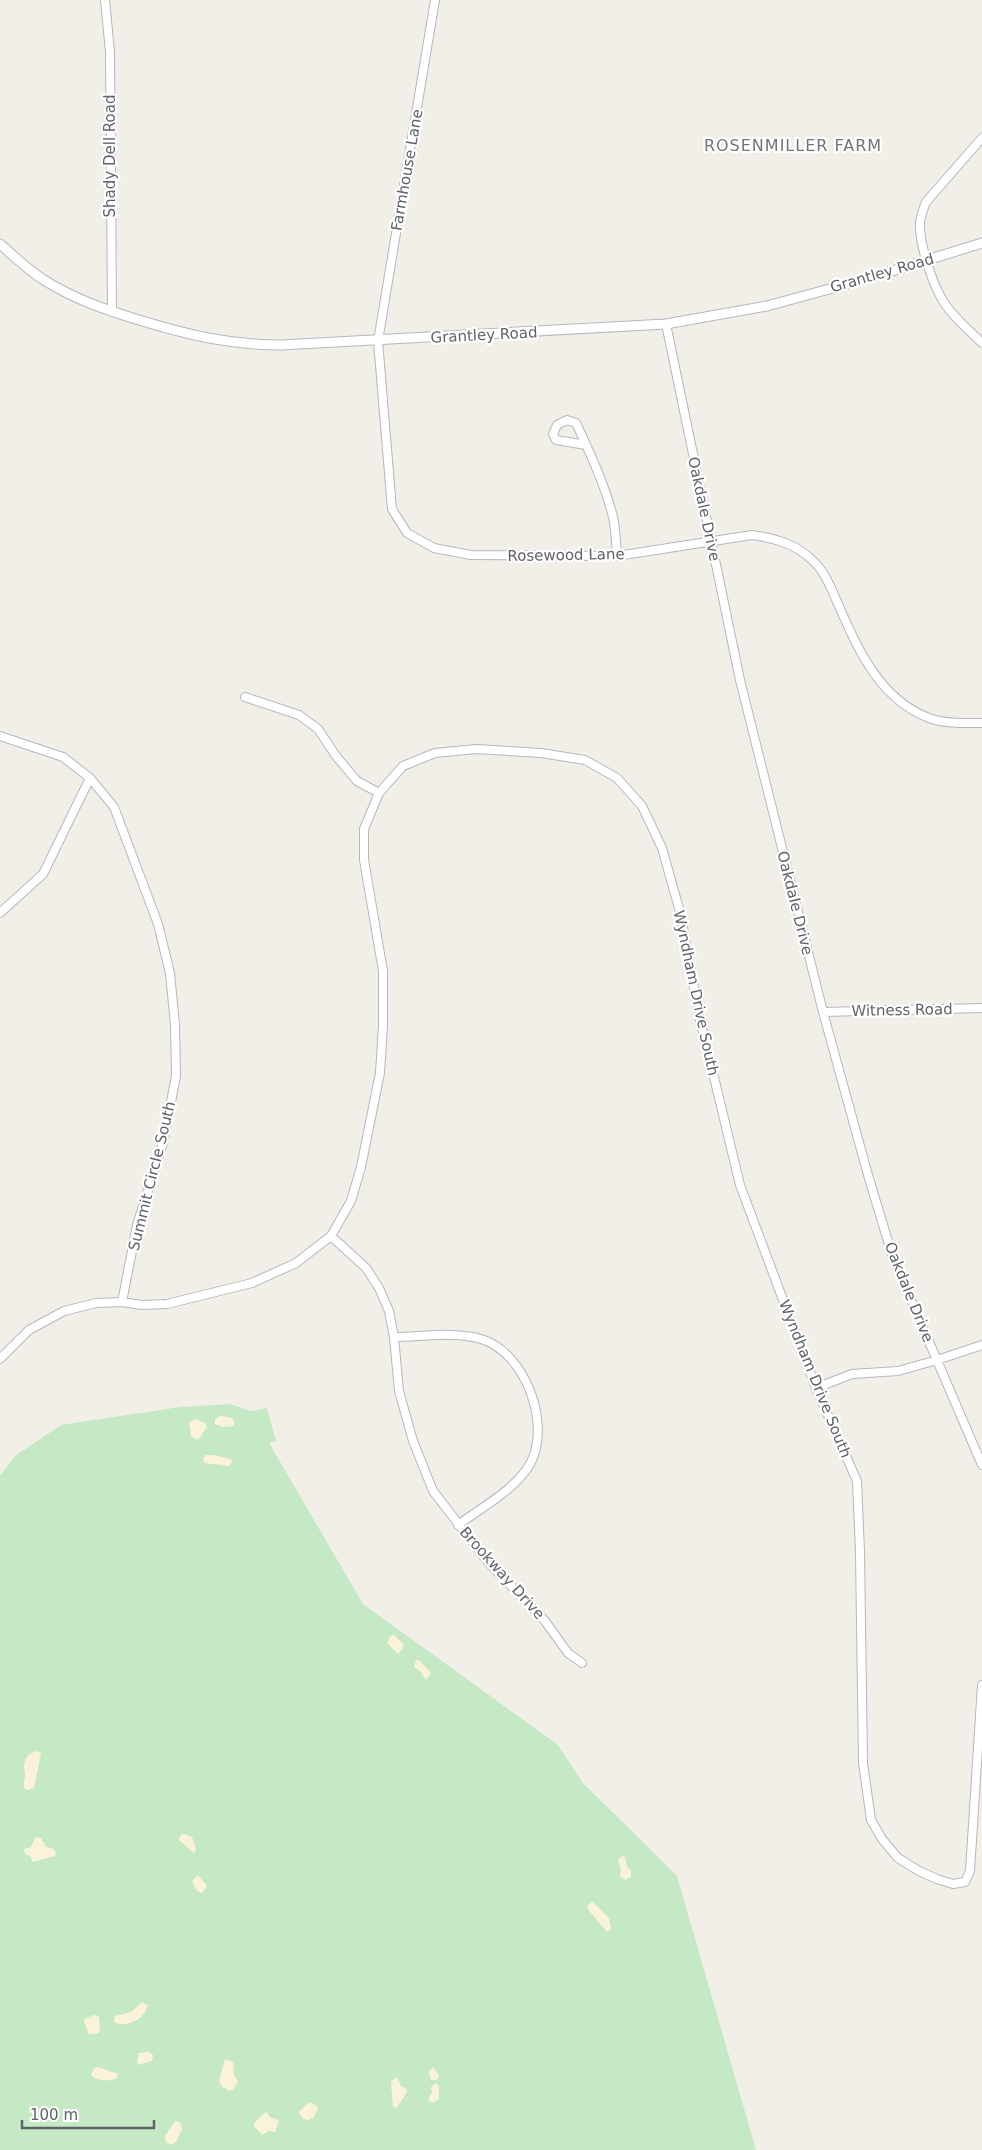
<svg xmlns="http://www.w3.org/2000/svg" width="982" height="2150" viewBox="0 0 982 2150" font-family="'DejaVu Sans',sans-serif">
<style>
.green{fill:#c5e8c5}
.sand{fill:#fbf3d9}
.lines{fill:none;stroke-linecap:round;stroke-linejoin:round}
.minor-casing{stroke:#b5b8bc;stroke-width:10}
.tertiary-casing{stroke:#b5b8bc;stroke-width:11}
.minor{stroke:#fff;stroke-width:8}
.tertiary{stroke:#fff;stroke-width:9}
.labels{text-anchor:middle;stroke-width:4.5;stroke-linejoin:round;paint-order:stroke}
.street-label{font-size:15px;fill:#5f6368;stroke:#fff}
.neighbourhood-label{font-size:16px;letter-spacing:1px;fill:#70757a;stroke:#fff}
</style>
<rect width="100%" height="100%" fill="#f1efe8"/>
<path class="green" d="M230 1404 251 1411 267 1408 276 1441 269 1443 363 1604 558 1745 583 1783 677 1876 756 2150H0V1476L15 1456 61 1425 180 1407Z"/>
<path class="sand" d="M221 1416 232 1418 235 1423 233 1426 223 1427 215 1424V1419Z
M196 1419 205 1423 207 1427 198 1440 191 1436 189 1422Z
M206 1455H214L233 1460 229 1466 204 1463 203 1459Z
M394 1635 403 1644V1648L398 1654 387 1643 390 1636Z
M416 1660H419L431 1673 426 1680 420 1671 414 1667Z
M37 1751 41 1753 34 1788 28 1790 24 1788C23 1783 25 1780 25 1775 23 1763 24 1755 37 1751Z
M184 1834 192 1837 196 1849 194 1853 179 1840 180 1836Z
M38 1837 41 1838 46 1847 52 1848 56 1852 55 1856 33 1862 30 1856 25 1854 24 1849 31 1847 35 1838Z
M622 1856 625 1857 627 1867 631 1870V1877L625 1880 620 1876 621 1870 618 1860Z
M198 1875 207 1886 202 1893 197 1891 192 1881Z
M592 1901 609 1918 611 1928 608 1932C605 1930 588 1910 587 1907Z
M142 2002 148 2006C146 2010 144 2014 141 2017 135 2023 121 2027 114 2022L115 2016 131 2012Z
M94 2015 99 2017 100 2032 96 2034H89L84 2022V2019Z
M149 2052 153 2055 152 2061 138 2065 137 2061 139 2053Z
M225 2059 233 2062 234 2075 238 2081 234 2089 230 2091 222 2087 219 2081Z
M98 2067 118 2074 117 2078C110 2082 96 2081 91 2075L94 2068Z
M433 2067 439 2076 437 2080H431L429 2072Z
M397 2077 401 2086 406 2088 407 2092 396 2109 393 2106 391 2084V2081Z
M436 2083 439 2086V2099L433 2103 429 2101V2097L432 2093 431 2087Z
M309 2102 316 2105 318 2108 313 2118 307 2120 302 2118 299 2112Z
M266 2112 270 2117 279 2120 275 2132 269 2131 262 2135 254 2126V2123Z
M175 2121 180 2122 182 2129 176 2142 171 2145 166 2142 165 2136Z"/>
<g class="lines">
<g class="minor-casing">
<path id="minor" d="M105 0 110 52 112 312
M435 0 378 341 392 509 407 533 434 548 471 555 617 556 752 535C773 538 794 543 811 559 825 571 831 588 838 604 858 649 879 699 929 718 945 724 965 723 982 723
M982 138 926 202C923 210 919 219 920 228 921 249 933 286 945 304 955 319 969 330 982 343
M666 324 740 680 823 1012 868 1175 893 1258 982 1465
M586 445 556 440 553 434 557 425 567 420 576 423C590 453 605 485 613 517 616 530 616 544 617 556
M245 697 299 715 318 729 336 756 357 781 379 793
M0 736 63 757 90 778 114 807 158 924 170 973 175 1025 176 1076 163 1143 137 1225 122 1302
M0 913 43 874 90 778
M823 1012 982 1008
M331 1236 366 1268 379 1288 389 1311 394 1337 399 1391 413 1441 433 1491 488 1562 545 1621 568 1653 582 1663
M394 1337C420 1337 457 1331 481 1339 525 1352 552 1424 530 1464 515 1490 482 1507 458 1525
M0 1359 29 1330 64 1311 96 1303 122 1302 142 1305 167 1304 252 1283 296 1263 331 1236 351 1201 361 1167 380 1073 383 1025V971L364 860V829L379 793 403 766 435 753 476 749 541 753 585 760 617 778 642 806 662 848 680 912 699 1015 740 1185 816 1388 857 1481 860 1552 863 1763 871 1820 882 1839 898 1858 919 1871 937 1879 953 1884 965 1882 970 1871 982 1685
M816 1388 852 1374 898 1371 937 1360 982 1345"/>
</g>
<g class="tertiary-casing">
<path id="tertiary" d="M0 244C14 256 28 270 44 280 74 299 106 310 139 320 188 335 230 345 281 345L666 324 767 306 866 279 982 243"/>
</g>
<use href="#minor" class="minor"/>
<use href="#tertiary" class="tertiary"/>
</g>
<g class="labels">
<g class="street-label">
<text transform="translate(110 156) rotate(-90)" y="5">Shady Dell Road</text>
<text transform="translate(407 170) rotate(-80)" y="5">Farmhouse Lane</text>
<text transform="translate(882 273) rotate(-16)" y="5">Grantley Road</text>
<text transform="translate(484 335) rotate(-3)" y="5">Grantley Road</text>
<text transform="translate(704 509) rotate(78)" y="5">Oakdale Drive</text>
<text transform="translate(566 555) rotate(-1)" y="5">Rosewood Lane</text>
<text transform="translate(795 903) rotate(76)" y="5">Oakdale Drive</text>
<text transform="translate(696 993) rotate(78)" y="5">Wyndham Drive South</text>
<text transform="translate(902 1010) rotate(-1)" y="5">Witness Road</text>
<text transform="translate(152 1176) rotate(-76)" y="5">Summit Circle South</text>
<text transform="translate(909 1292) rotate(68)" y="5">Oakdale Drive</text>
<text transform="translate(815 1379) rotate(68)" y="5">Wyndham Drive South</text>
<text transform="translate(502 1573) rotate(48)" y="5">Brookway Drive</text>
</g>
<g class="neighbourhood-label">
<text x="793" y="151">ROSENMILLER FARM</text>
</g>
</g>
<path d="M22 2120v8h132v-8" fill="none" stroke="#5f6368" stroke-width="2.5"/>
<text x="30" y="2120" font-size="15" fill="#5f6368" stroke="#ffffff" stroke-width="4" paint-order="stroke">100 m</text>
</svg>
